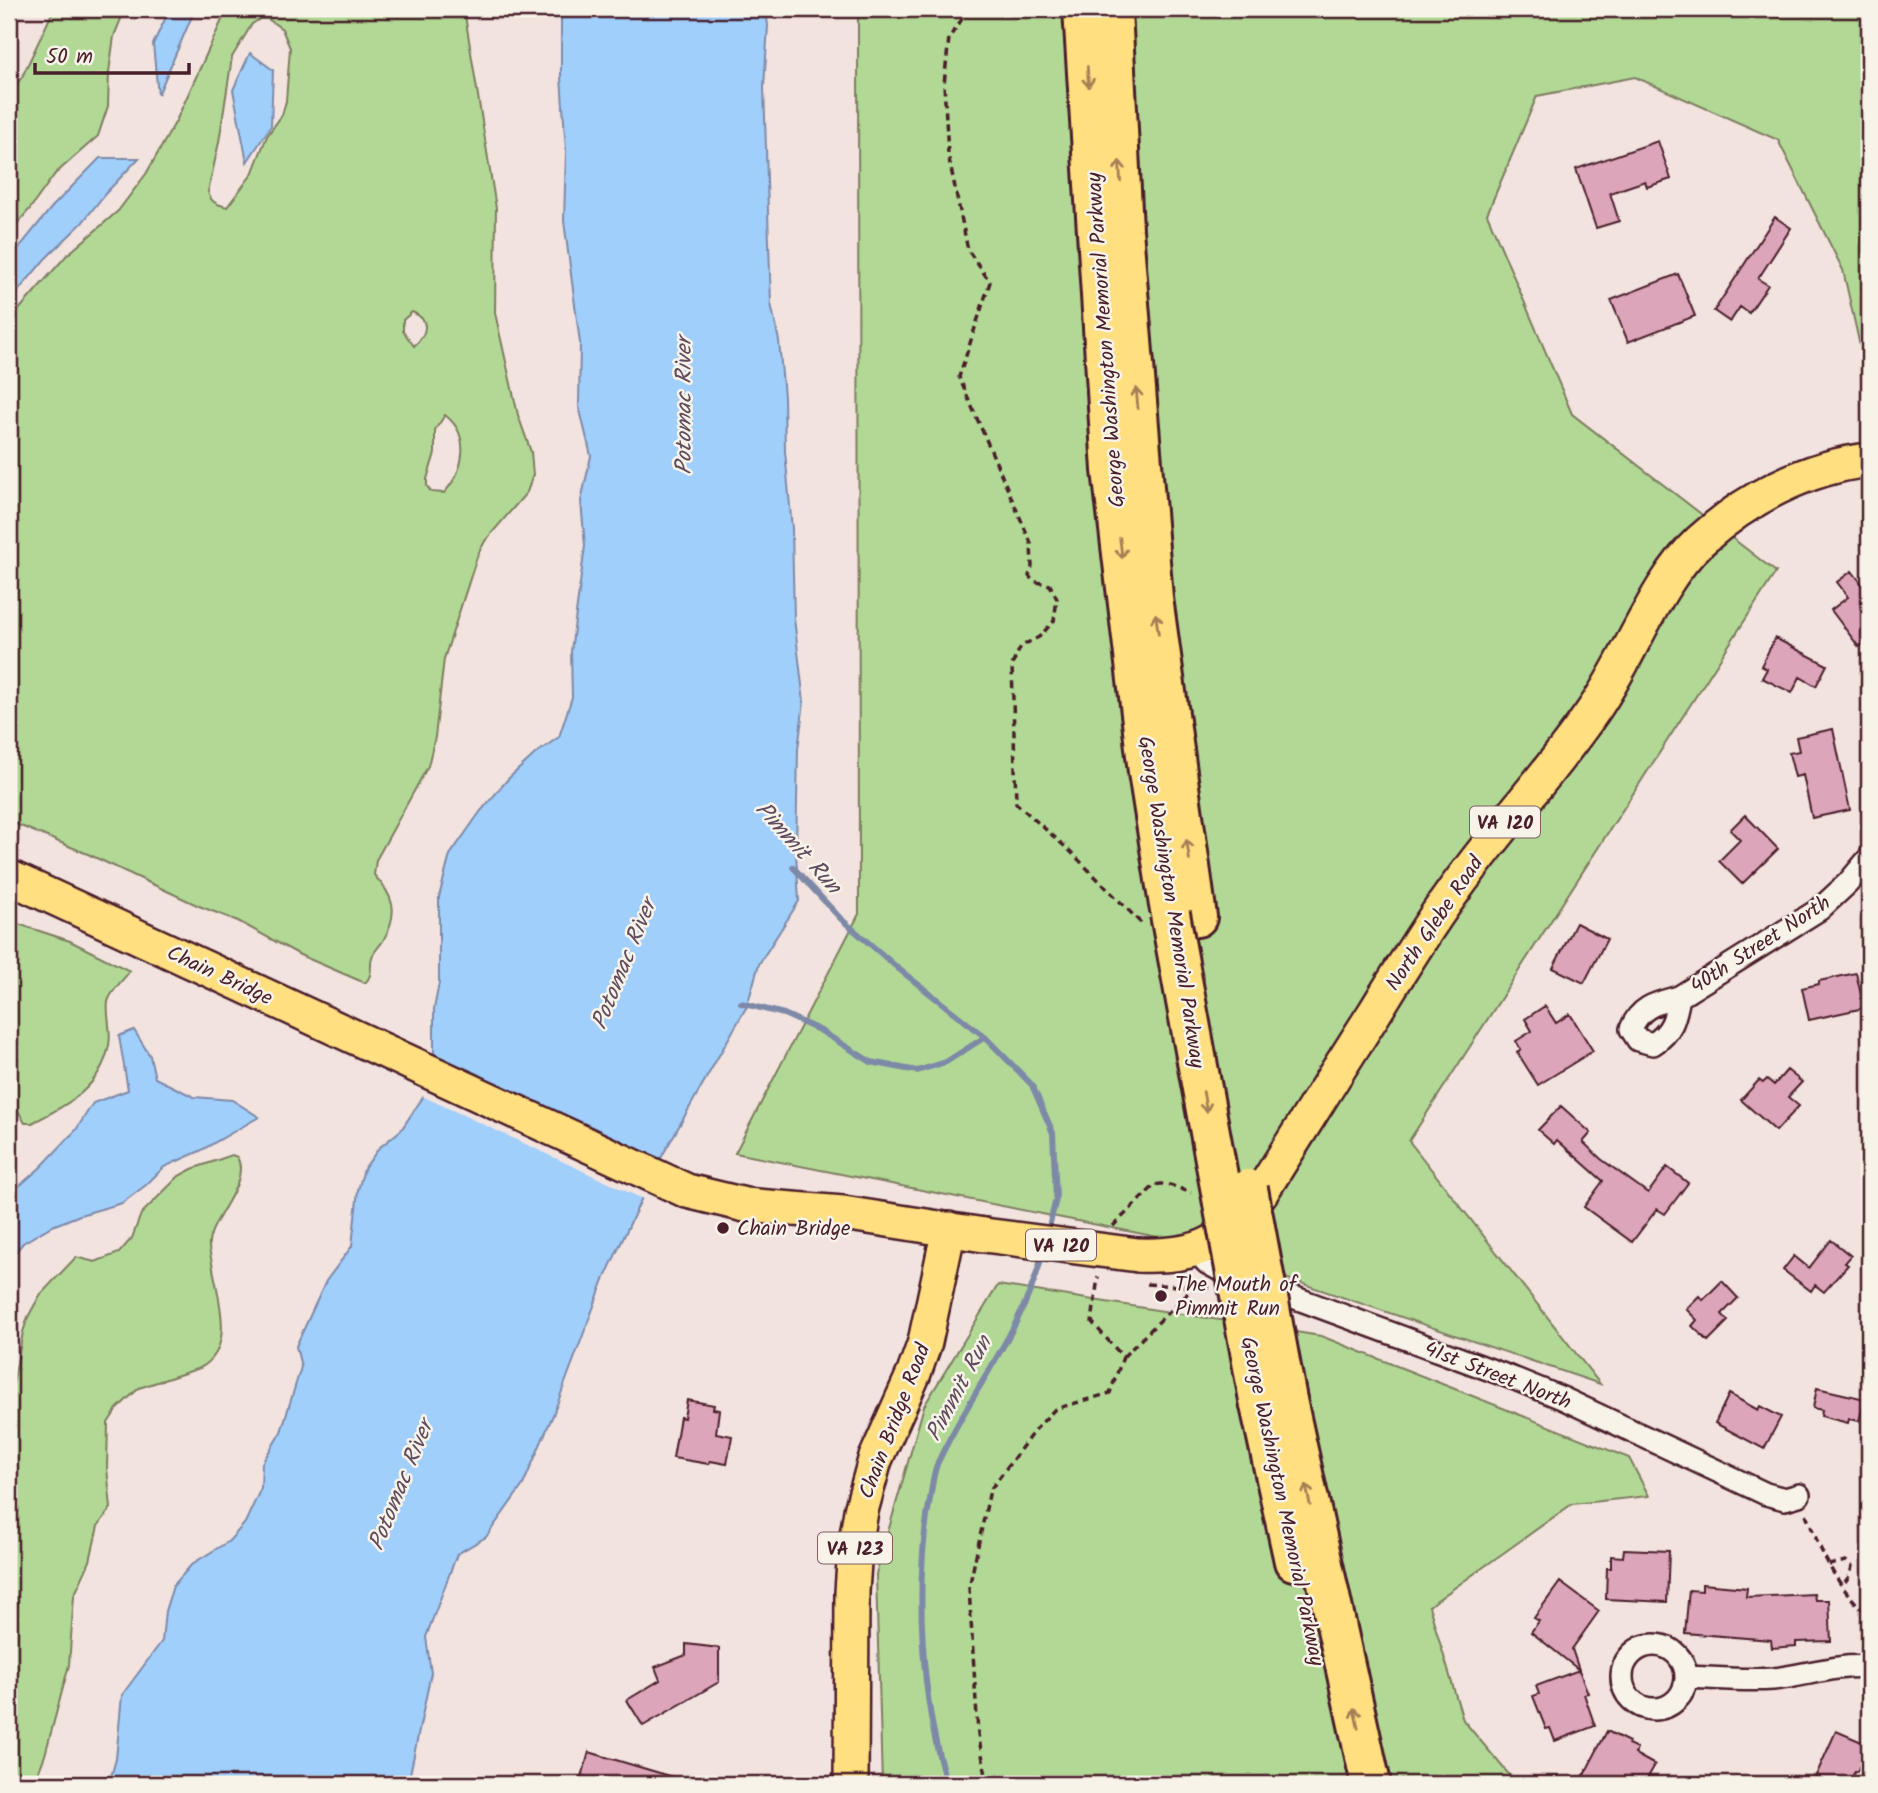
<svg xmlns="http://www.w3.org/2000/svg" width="1878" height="1793" viewBox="0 0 1878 1793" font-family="Kalam,sans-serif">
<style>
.green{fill:#b1d995;stroke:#7e7c60;stroke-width:2;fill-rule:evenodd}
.water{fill:#a0cffc;stroke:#7e89a8;stroke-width:2}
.pier{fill:#f2e3df}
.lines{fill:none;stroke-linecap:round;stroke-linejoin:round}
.stream{stroke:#7e89a8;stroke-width:6}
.building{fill:#dca5ba;stroke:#4a1f2b;stroke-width:2}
.minor-casing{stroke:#4a1f2b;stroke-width:26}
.primary-casing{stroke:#4a1f2b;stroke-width:38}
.motorway-casing{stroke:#4a1f2b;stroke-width:44}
.path{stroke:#4a1f2b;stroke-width:3.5;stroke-dasharray:7 5;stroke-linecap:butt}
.minor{stroke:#f7f3e8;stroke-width:21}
.primary{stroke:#ffdf80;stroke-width:33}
.motorway{stroke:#ffdf80;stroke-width:38}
.primary-bridge-casing{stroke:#4a1f2b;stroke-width:38;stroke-linecap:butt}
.motorway-bridge-casing{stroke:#4a1f2b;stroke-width:44;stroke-linecap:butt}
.primary-bridge{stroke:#ffdf80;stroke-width:33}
.motorway-bridge{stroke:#ffdf80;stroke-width:38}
.oneway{stroke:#a47f56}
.poi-dot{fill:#4a1f2b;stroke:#f7f3e8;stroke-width:2.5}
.labels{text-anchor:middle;stroke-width:5;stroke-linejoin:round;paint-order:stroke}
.shield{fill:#f7f3e8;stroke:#7e5f64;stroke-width:2}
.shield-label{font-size:19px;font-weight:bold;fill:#4a1f2b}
.street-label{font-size:21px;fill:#4a1f2b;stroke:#f7f3e8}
.poi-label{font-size:21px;fill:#4a1f2b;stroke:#f7f3e8;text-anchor:start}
.water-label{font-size:23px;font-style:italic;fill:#604b5f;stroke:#f7f3e8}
</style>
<rect width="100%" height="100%" fill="#f2e3df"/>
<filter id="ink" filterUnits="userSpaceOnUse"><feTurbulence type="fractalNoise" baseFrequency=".0143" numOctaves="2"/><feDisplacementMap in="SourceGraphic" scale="14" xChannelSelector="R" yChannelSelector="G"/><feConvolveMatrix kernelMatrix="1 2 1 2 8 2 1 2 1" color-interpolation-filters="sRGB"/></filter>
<g filter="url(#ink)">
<path class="green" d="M54 9H125L114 36 109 72 108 106 98 136 55 174 29 210 9 233V94L22 77Z
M227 9H464L496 208 495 313 518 415 531 452 533 475 527 492 485 541 478 554 444 659 435 737 428 766 376 860 374 875C394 896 399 912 384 939 381 945 374 951 372 957 369 968 374 974 365 983L300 955 238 921 199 906 90 855 9 821V321L66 256 118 211 146 174 176 121ZM260 19H268L282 29 290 48 286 101 282 115 267 136 252 174 227 207C217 204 211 203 208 192L219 142 232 57 252 24ZM412 312C431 320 427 334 414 346L403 331V320ZM445 415C472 436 464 471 444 493L431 492 427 486V479L435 453V430Z
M858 9H1869V386L1843 270 1778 140 1635 77 1537 96 1487 214 1572 414 1776 572 1409 1141 1600 1384 1173 1240 735 1153 859 914Z
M9 921 70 941 130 971C124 979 110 992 108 1002 106 1016 112 1031 109 1045 101 1088 66 1106 32 1123H25L12 1100 9 1080Z
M232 1155 237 1157C251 1182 212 1217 209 1242 208 1248 211 1257 212 1263 217 1295 237 1349 200 1368L139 1388 117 1409 108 1423 107 1468 111 1508 98 1526 90 1561 74 1596 69 1665 45 1755 34 1784H9V1405L23 1332 28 1317 40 1295 76 1257 95 1262 119 1253 132 1238 141 1214 179 1176 192 1169Z
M998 1285 1321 1336 1629 1458 1649 1496 1572 1504 1429 1606 1463 1720 1517 1784H882L876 1574 924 1406Z"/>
<path class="water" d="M170 9H199L192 16 158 95 153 44Z
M561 9H766L768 26 764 87 771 304 779 341 784 397 785 451 792 529 794 618 804 702 798 749 796 853 799 901 759 964 747 1006 657 1165 603 1282 553 1415 523 1485 486 1537 457 1554 426 1637 431 1673 408 1784H109L116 1759 122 1695 162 1641 165 1611 173 1586 192 1564 229 1541 245 1523 261 1488 262 1463 281 1432 290 1403 301 1367 296 1346 326 1281 352 1246 358 1190 364 1169 379 1148 401 1130 427 1091 434 1075V1009L439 983V897L450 855 480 812 508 779 535 754 559 737 572 697 571 651 585 546 581 501 591 456 579 406 580 343 564 221 566 151 561 77Z
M250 53 273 70 271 126 247 162 233 90Z
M100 158H139L105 194 82 223 45 259 9 302V260L52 207Z
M134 1030 150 1056 155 1078 194 1097 232 1100 259 1117 200 1151 164 1167 146 1185 122 1203 80 1215 50 1227 23 1243 9 1260V1195L41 1167 76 1130 93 1103 128 1090 119 1036Z"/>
<path class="pier" d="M431 1074 660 1167 645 1200 420 1095Z"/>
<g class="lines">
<path class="stream" d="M793 867 840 918 900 970 985 1037 1032 1085 1053 1133 1056 1199 1047 1235
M741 1003 784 1014 821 1031 871 1062 917 1071 946 1062 985 1037
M947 1784C921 1703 914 1582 930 1499 932 1487 933 1473 938 1462 971 1391 1024 1329 1043 1252"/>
</g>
<path class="building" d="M1658 141 1671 179 1647 187 1645 181 1610 193 1619 221 1596 228 1576 169Z
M1775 217 1791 228 1758 279 1768 285 1749 313 1740 307 1730 322 1714 311Z
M1678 274 1695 316 1628 342 1611 300Z
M1852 571 1869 593V639L1859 647 1831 610 1848 597 1837 582Z
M1775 638 1827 665 1816 686 1800 677 1792 693 1762 678 1767 669 1761 666Z
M1833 729 1850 810 1812 818 1803 775 1795 777 1789 753 1799 751 1796 737Z
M1745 815 1778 849 1742 884 1719 861 1740 840 1730 830Z
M1576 923 1607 939 1584 983 1553 968Z
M1856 973 1864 1008 1809 1020 1802 988 1819 984V981Z
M1545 1006 1556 1023 1570 1014 1593 1051 1538 1085 1517 1052 1521 1050 1516 1041 1532 1031 1525 1019Z
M1787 1070 1802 1082 1788 1097 1799 1106 1776 1131 1741 1100 1759 1080 1763 1083 1767 1079 1774 1085Z
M1561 1106 1591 1133 1583 1142 1601 1159 1648 1193 1667 1167 1688 1183 1665 1214 1657 1209 1632 1242 1584 1207 1603 1181 1557 1140 1554 1144 1538 1130Z
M1831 1240 1851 1256 1845 1263 1848 1265 1824 1292 1815 1285 1811 1291 1783 1270 1794 1256 1809 1268Z
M1722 1281 1738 1298 1722 1314 1728 1321 1708 1341 1692 1326 1697 1320 1686 1309 1699 1296 1703 1300Z
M1817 1388 1865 1399 1859 1421 1849 1419 1848 1423 1821 1416 1822 1410 1813 1408Z
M1729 1394 1758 1410 1760 1406 1781 1417 1764 1449 1715 1423Z
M687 1400 714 1405 713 1409 719 1410 716 1433 732 1436 727 1464 710 1461 709 1464 673 1458 680 1417 684 1418Z
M1624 1549 1669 1551 1667 1602 1606 1599 1607 1568H1611V1556L1623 1557Z
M1560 1582 1599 1611 1572 1649 1579 1670 1531 1632 1539 1621 1534 1618Z
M1702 1584 1747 1588 1746 1597 1814 1594 1815 1600H1829L1831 1641 1796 1642V1646L1772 1648 1771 1640 1685 1633 1689 1590 1702 1591Z
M686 1644 719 1648V1682L643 1726 627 1700 660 1680 655 1667 686 1655Z
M1579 1670 1588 1693 1584 1694 1595 1726 1555 1741 1550 1728 1546 1729 1533 1696 1539 1694 1536 1686Z
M1607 1731 1629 1742 1628 1745 1637 1749 1635 1754 1655 1765 1644 1784H1597L1583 1777Z
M1836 1731 1869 1745 1857 1772 1855 1771 1849 1784H1825L1814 1780Z
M589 1752 683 1780 682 1784H580Z"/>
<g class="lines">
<g class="minor-casing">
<path id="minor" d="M1679 997C1675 1019 1672 1032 1653 1044L1638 1040 1631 1029C1640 1006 1657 1003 1679 997L1820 909 1848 883 1869 858
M1196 1251 1207 1263 1220 1270 1515 1379 1562 1398 1766 1494 1785 1499 1799 1495
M1622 1677a32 32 0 1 1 64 0a32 32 0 1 1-64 0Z
M1686 1677C1716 1678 1743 1681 1773 1679 1805 1676 1836 1664 1869 1667"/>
</g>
<g class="primary-casing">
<path id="primary" d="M9 877 687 1191 745 1205 843 1213 984 1235
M1138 1255C1202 1257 1226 1243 1262 1191 1300 1131 1337 1071 1375 1012 1399 973 1423 933 1450 896 1495 832 1549 775 1593 711 1630 659 1654 584 1700 541 1746 499 1806 467 1869 460
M851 1784 852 1592 855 1547 861 1511 875 1460 914 1373 925 1342 949 1229"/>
</g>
<g class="motorway-casing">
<path id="motorway" d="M1083 9 1112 470 1148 772 1169 905
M1112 9 1123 230 1153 598 1197 917
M1287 1400 1371 1784
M1260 1405 1294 1561"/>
</g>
<path class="path" d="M969 9 949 38 944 84 948 154 968 250 990 282 959 377 1031 543 1032 567 1029 576 1033 581 1050 585 1057 599 1054 621 1039 637 1021 646 1012 665 1016 803 1070 851 1142 924
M1113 1226 1155 1185C1166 1181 1180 1189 1191 1193
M1147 1284 1209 1288
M1123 1357 1194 1287
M1806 1514C1821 1552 1837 1589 1869 1615
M1829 1565 1846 1561 1852 1566 1850 1575 1842 1586
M990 1784 986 1775 978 1734 969 1588 990 1490 1034 1431 1055 1409 1110 1393 1123 1357 1092 1322 1098 1277"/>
<use href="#minor" class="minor"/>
<use href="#primary" class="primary"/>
<use href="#motorway" class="motorway"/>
<g class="primary-bridge-casing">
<path id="primary-bridge" d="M984 1235 1138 1255"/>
</g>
<g class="motorway-bridge-casing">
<path id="motorway-bridge" d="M1170 914 1260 1405
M1248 1189 1287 1400"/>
</g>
<use href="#primary-bridge" class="primary-bridge"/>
<use href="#motorway-bridge" class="motorway-bridge"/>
</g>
<defs><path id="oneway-shaft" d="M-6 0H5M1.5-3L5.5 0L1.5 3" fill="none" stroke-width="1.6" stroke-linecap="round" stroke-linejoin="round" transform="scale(1.75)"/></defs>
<g class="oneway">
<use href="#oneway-shaft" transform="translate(1088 77) rotate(86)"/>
<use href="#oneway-shaft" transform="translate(1120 171) rotate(-93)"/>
<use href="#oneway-shaft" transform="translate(1137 398) rotate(-95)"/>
<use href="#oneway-shaft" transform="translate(1121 548) rotate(83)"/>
<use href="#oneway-shaft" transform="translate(1157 624) rotate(-98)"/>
<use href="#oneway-shaft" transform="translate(1188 850) rotate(-98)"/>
<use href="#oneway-shaft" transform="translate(1205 1102) rotate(80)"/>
<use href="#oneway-shaft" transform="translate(1308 1495) rotate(-102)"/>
<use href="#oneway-shaft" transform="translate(1356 1718) rotate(-102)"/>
</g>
</g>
<g class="poi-dot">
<circle cx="723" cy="1228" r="7"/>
<circle cx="1161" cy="1296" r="7"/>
</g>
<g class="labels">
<g class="shield">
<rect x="1470" y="806.5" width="70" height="31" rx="5"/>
<rect x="1026" y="1229.5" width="70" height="31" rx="5"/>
<rect x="818" y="1532.5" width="74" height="31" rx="5"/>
</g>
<g class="shield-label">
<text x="1505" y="829">VA 120</text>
<text x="1061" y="1252">VA 120</text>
<text x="855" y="1555">VA 123</text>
</g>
<g class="street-label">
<text transform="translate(1105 340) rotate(-94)" y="7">George Washington Memorial Parkway</text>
<text transform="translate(1172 902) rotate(81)" y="7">George Washington Memorial Parkway</text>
<text transform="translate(1434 923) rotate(-56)" y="7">North Glebe Road</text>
<text transform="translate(1760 944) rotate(-33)" y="7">40th Street North</text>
<text transform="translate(220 975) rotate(25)" y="7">Chain Bridge</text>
<text transform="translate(1498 1375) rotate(21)" y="7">41st Street North</text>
<text transform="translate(894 1421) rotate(-69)" y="7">Chain Bridge Road</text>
<text transform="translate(1283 1501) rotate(78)" y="7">George Washington Memorial Parkway</text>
</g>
<g class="poi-label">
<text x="737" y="1235">Chain Bridge</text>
<text x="1175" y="1291">The Mouth of<tspan x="1175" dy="24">Pimmit Run</tspan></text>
</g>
<g class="water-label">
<text transform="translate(683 406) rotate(-90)" y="8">Potomac River</text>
<text transform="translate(799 847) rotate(48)" y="8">Pimmit Run</text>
<text transform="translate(623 964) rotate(-68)" y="8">Potomac River</text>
<text transform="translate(958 1388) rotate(-62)" y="8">Pimmit Run</text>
<text transform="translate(400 1485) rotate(-68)" y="8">Potomac River</text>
</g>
</g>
<rect width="1878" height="1793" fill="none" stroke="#f7f3e8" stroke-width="35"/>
<rect x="18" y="18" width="1843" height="1758" fill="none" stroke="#4a1f2b" stroke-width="2.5" filter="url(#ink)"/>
<path d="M35 63v10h154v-10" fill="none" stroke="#4a1f2b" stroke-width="3.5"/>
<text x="46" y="63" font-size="21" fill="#4a1f2b" stroke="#f7f3e8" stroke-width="5" paint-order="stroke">50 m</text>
</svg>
